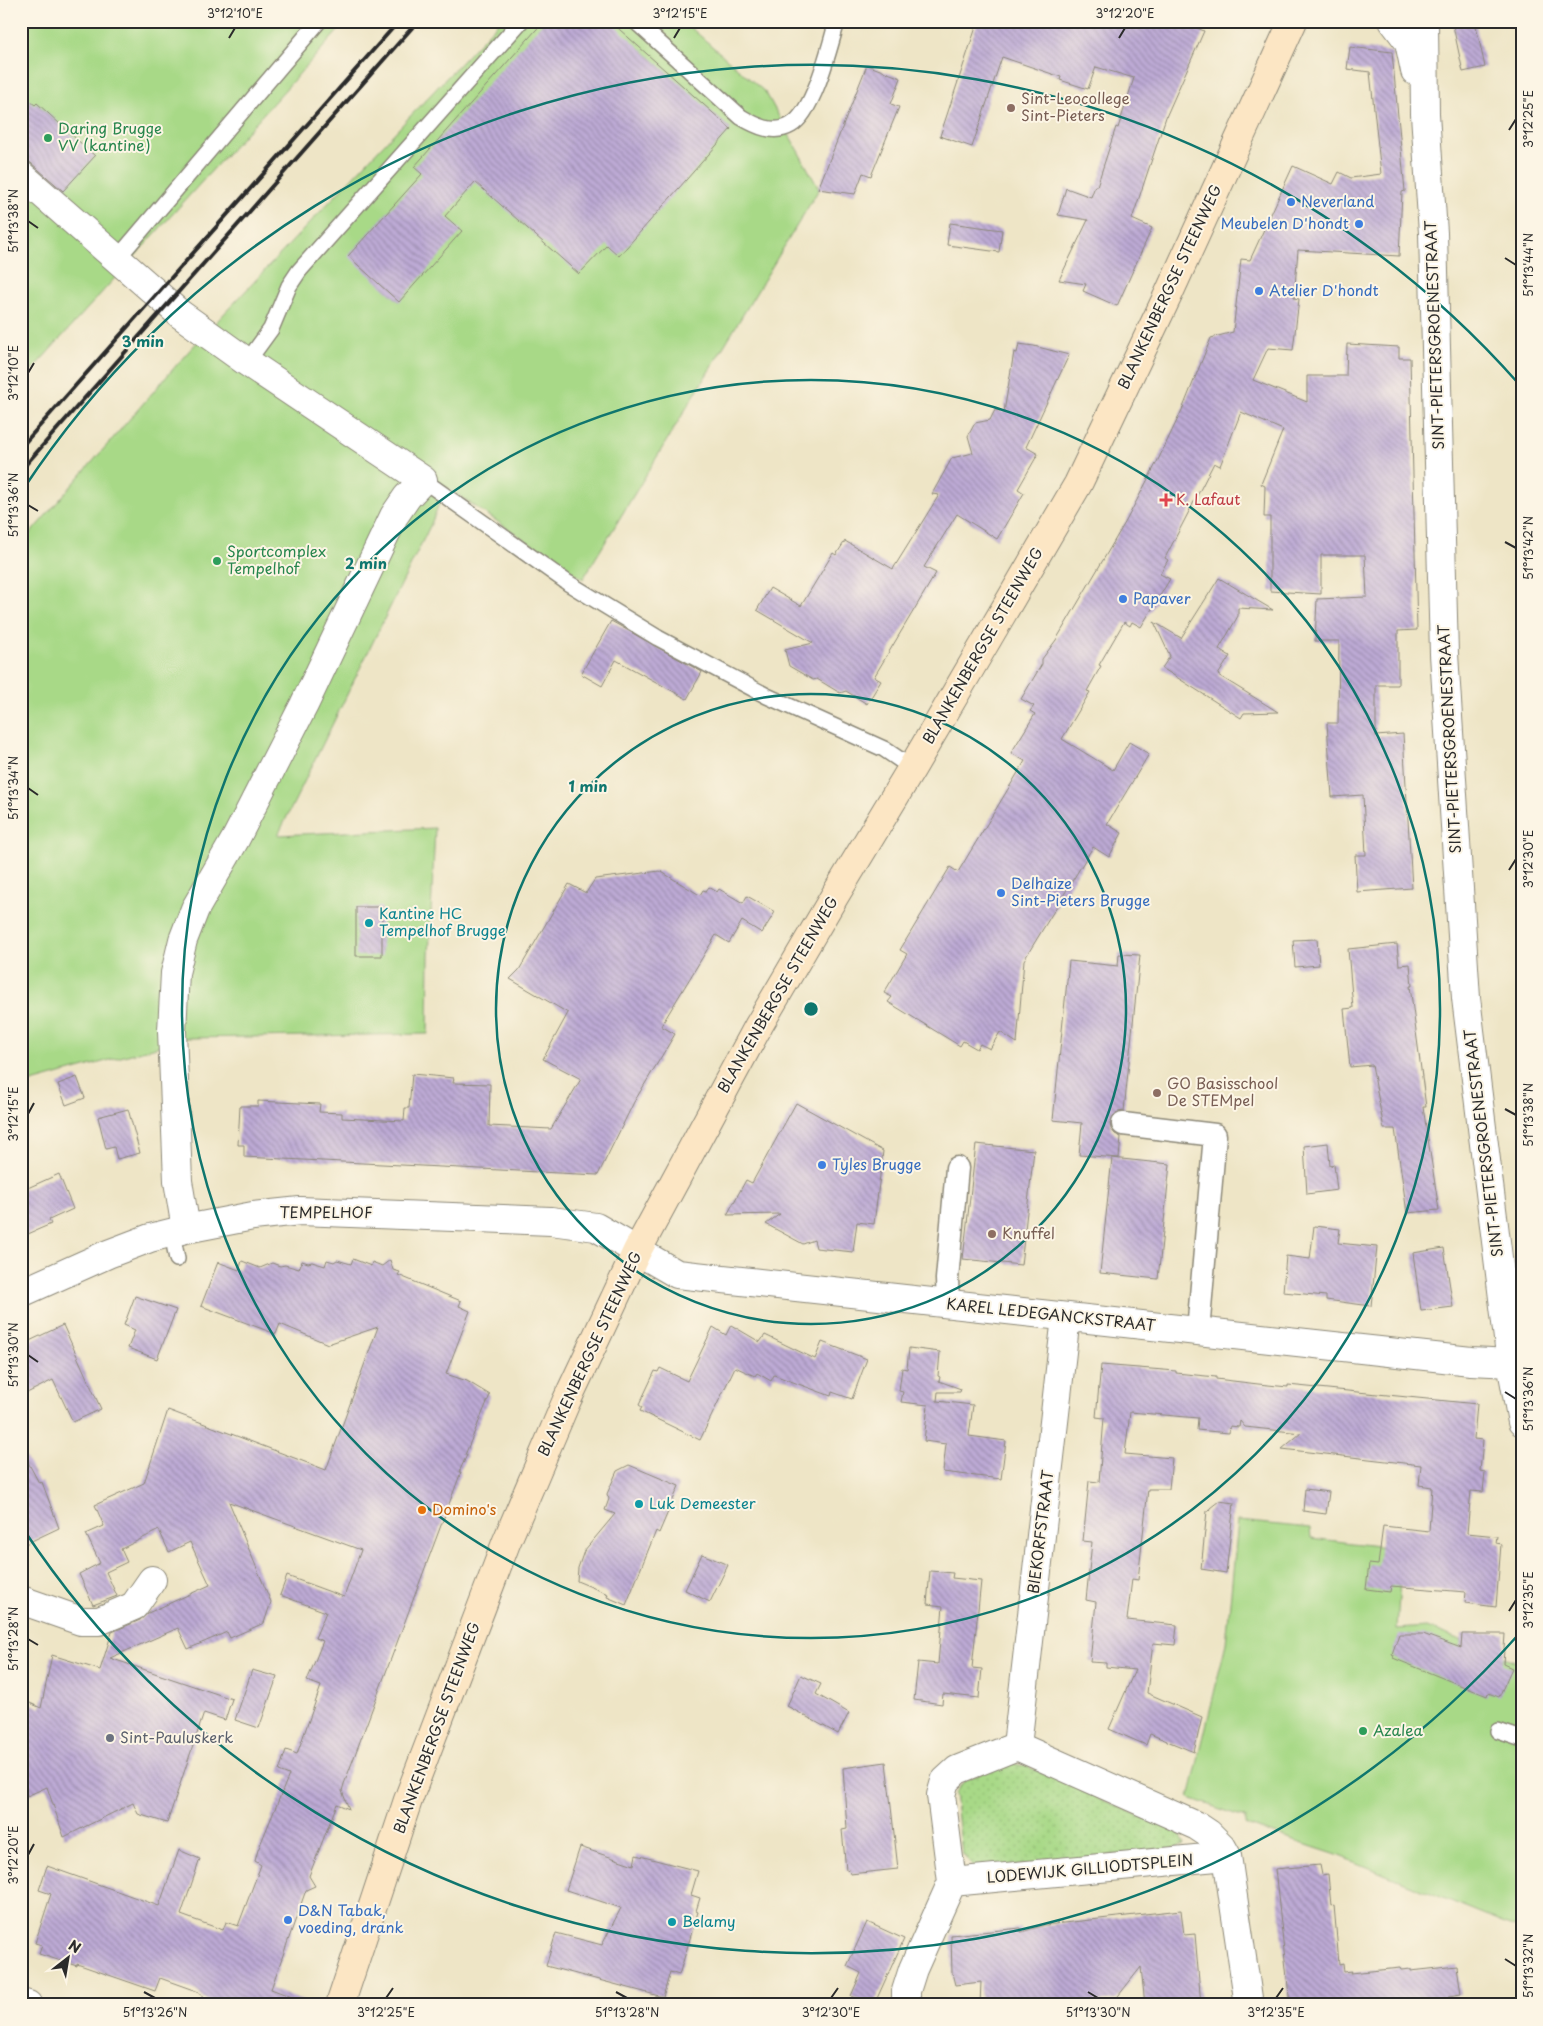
<svg xmlns="http://www.w3.org/2000/svg" width="1543" height="2026" viewBox="0 0 1543 2026" font-family="'Playpen Sans',sans-serif">
<style>
.grass{fill:url(#grass-dots);stroke:#6a8259}
.pitch{fill:#a8d987;stroke:#6a8259}
.building{fill:url(#building-back-hatch)}
.lines{fill:none;stroke-linecap:round;stroke-linejoin:round}
.service-casing{stroke:#8c8878;stroke-width:18}
.pedestrian-casing{stroke:#8c8878;stroke-width:25}
.minor-casing{stroke:#8c8878;stroke-width:30}
.secondary-casing{stroke:#8c8878;stroke-width:30}
.service{stroke:#fff;stroke-width:15}
.pedestrian{stroke:#fff;stroke-width:22}
.minor{stroke:#fff;stroke-width:28}
.secondary{stroke:#fce6c4;stroke-width:28}
.rail{stroke:#2b2b2b;stroke-width:4}
.ticks{fill:none;stroke:#2b2b2b;stroke-width:2}
.ring{fill:none;stroke:#0f766e;stroke-width:2.5}
.education-dot{fill:#8d6e63;stroke:#fcf5e5;stroke-width:2}
.leisure-dot{fill:#2e9e5b;stroke:#fcf5e5;stroke-width:2}
.shop-dot{fill:#3f7fe0;stroke:#fcf5e5;stroke-width:2}
.health-dot{fill:#e0444e;stroke:#fcf5e5;stroke-width:2}
.culture-dot{fill:#0f9aa8;stroke:#fcf5e5;stroke-width:2}
.food-dot{fill:#e8710a;stroke:#fcf5e5;stroke-width:2}
.worship-dot{fill:#6b7280;stroke:#fcf5e5;stroke-width:2}
.labels{text-anchor:middle;stroke-width:4;stroke-linejoin:round;paint-order:stroke}
.education-label{font-size:15px;fill:#785e54;stroke:#fcf5e5;text-anchor:start}
.leisure-label{font-size:15px;fill:#27864d;stroke:#fcf5e5;text-anchor:start}
.shop-label{font-size:15px;fill:#366cbe;stroke:#fcf5e5;text-anchor:start}
.street-label{font-size:15px;fill:#2b2b2b;stroke:#fcf5e5}
.health-label{font-size:15px;fill:#be3a42;stroke:#fcf5e5;text-anchor:start}
.culture-label{font-size:15px;fill:#0d838f;stroke:#fcf5e5;text-anchor:start}
.food-label{font-size:15px;fill:#c56008;stroke:#fcf5e5;text-anchor:start}
.worship-label{font-size:15px;fill:#5b616d;stroke:#fcf5e5;text-anchor:start}
.centre{fill:#0f766e;stroke:#fcf5e5;stroke-width:2.5}
.ring-label{font-size:15px;text-anchor:middle;font-weight:bold;fill:#0f766e;stroke:#fcf5e5;stroke-width:4;stroke-linejoin:round;paint-order:stroke}
.neatline{fill:none;stroke:#2b2b2b;stroke-width:2}
.ticks-label{font-size:12px;text-anchor:middle;fill:#2b2b2b}
</style>
<defs>
<pattern id="grass-dots" width="8" height="8" patternUnits="userSpaceOnUse" patternTransform="scale(1.25)"><rect width="8" height="8" fill="#a8d987"/><path d="M2 2h.1M6 6h.1" fill="none" stroke="#91ba75" stroke-width="1.8" stroke-linecap="round"/></pattern>
<pattern id="building-back-hatch" width="6" height="6" patternUnits="userSpaceOnUse" patternTransform="scale(1.25)"><rect width="6" height="6" fill="#bdaad5"/><path d="M-1 5l2 2M0 0l6 6M5-1l2 2" fill="none" stroke="#9a8bad"/></pattern>
</defs>
<rect width="100%" height="100%" fill="#fcf5e5"/>
<filter id="ink" filterUnits="userSpaceOnUse"><feTurbulence type="fractalNoise" baseFrequency=".02" numOctaves="2"/><feDisplacementMap in="SourceGraphic" scale="10" xChannelSelector="R" yChannelSelector="G"/><feConvolveMatrix kernelMatrix="1 2 1 2 8 2 1 2 1" color-interpolation-filters="sRGB"/></filter>
<filter id="wash" filterUnits="userSpaceOnUse"><feTurbulence type="fractalNoise" baseFrequency=".0096" numOctaves="4" result="noise"/><feDisplacementMap in="SourceGraphic" scale="20" xChannelSelector="R" yChannelSelector="G"/><feGaussianBlur stdDeviation="1.12" result="paint"/><feColorMatrix in="noise" values="0 0 0 0 0 0 0 0 0 0 0 0 0 0 0 0 0 1.4 0 .05"/><feComposite in="paint" operator="in"/></filter>
<g filter="url(#wash)">
<rect width="100%" height="100%" fill="#eee5c6"/>
<path class="grass" d="M1007 1762 1028 1767 1180 1834 1185 1845 1176 1848 987 1869 972 1866 962 1853 955 1793 964 1781Z"/>
<path class="pitch" d="M21 21H347L21 382Z
M500 21H683L766 93 819 189 583 579 446 487 431 524 278 835 435 828 429 956 428 1034 188 1038 21 1085V544L187 353Z
M1238 1521 1310 1528 1311 1538 1402 1549 1397 1629 1427 1627 1522 1664V1930L1337 1855 1246 1825V1818L1189 1798 1226 1643Z"/>
<g id="blocks">
<path class="building" d="M544 21H610L731 129 619 256 607 245 579 274 475 182 445 216 462 231 399 302 348 256 422 174 414 167Z
M978 21H1182L1204 31 1166 117 1132 219 1152 228 1117 306 1083 291 1086 284 1059 280 1088 220 1058 215 1066 188 1091 197 1095 186H1097L1116 127 1118 128 1134 78 1096 67 1088 89 1060 80 1061 77 1002 57 972 147 940 136Z
M1452 21H1475L1485 67 1463 72Z
M1350 47 1392 52 1405 191 1402 192 1399 256 1298 250 1294 298 1299 299 1293 350 1268 348 1253 380 1307 402V376H1346L1347 344 1399 347V358H1410L1417 630 1398 631V685H1376V736L1403 734 1412 888 1357 892 1355 855H1366L1363 795 1332 797 1327 723H1338L1339 641H1315L1317 599 1367 597 1365 555H1321V594L1270 591V517H1264L1265 486 1261 484 1283 430 1241 412 1220 466 1214 463 1165 558 1168 560 1160 574 1170 579 1141 627 1132 622 1130 626 1124 622 1099 665 1101 666 1087 691 1090 692 1062 739 1113 770 1129 742 1149 754 1107 824 1122 833 1109 857 1093 847 1024 960 1017 1043 1000 1032 990 1049 980 1044 977 1049 963 1041 960 1046 888 1002 892 997 884 993 907 954 900 950 950 867 958 872 1025 761 1011 753 1035 714 1030 711 1034 706 1021 699 1042 664V659L1056 640 1126 521 1159 458 1182 410 1211 338 1233 332 1241 259 1250 260 1293 166 1333 184 1339 172 1351 178 1381 174 1370 72 1347 69Z
M867 65 901 78 891 104 899 107 871 176 863 173 855 194 818 189Z
M21 94 35 105 37 103 95 156 63 191 31 163 21 160Z
M950 223 1002 230 999 252 947 245Z
M1019 344 1034 346 1069 355 1026 447 1038 454 1018 489 1024 493 997 539 957 514 924 567 936 573 874 677 881 681 867 704 846 691 840 693 817 679 813 680 789 666 785 650 813 643 757 610 770 588 801 606 833 553 836 555 845 541 893 569 939 495 932 494 952 458 973 453 968 436 975 423 990 420 995 410 1004 412 1014 352 1017 353Z
M1219 578 1273 610 1238 608V616L1219 649 1230 656 1218 675 1278 712 1244 713 1241 718 1162 668 1170 656 1154 622 1181 638Z
M611 621 702 672 687 699 616 660 602 686 581 674Z
M660 871 698 894 700 895 703 890 706 891 709 887 717 892 719 889 743 903 747 896 775 912 762 933 742 921 729 943 716 935 661 1026 675 1034 634 1102 598 1175 244 1157V1145H238L240 1106H258V1101L320 1104 319 1112 342 1113V1118L404 1121 405 1108H409L412 1074 454 1078 453 1083 490 1084 489 1126 551 1129 581 1079 543 1059 568 1013 510 979 519 970 569 884 586 893 595 879Z
M356 907H382V956H356Z
M1317 939 1319 965 1295 967 1293 940Z
M1397 944 1399 965 1410 964 1412 986H1410L1426 1107H1423L1439 1210 1407 1213 1395 1129H1384L1372 1065 1350 1067 1344 1009 1353 1008 1348 949Z
M1119 954 1140 955 1124 1111 1118 1112 1113 1116 1110 1123 1111 1129 1115 1134 1121 1137 1119 1158 1079 1155 1082 1123 1053 1120 1069 961 1118 966Z
M77 1077 85 1098 66 1105 58 1084Z
M796 1103 883 1151 874 1224 857 1222 853 1252 816 1248 814 1240 803 1244 766 1224 780 1214 727 1215 746 1180 752 1183Z
M128 1109 140 1153 117 1159 114 1147 106 1149 98 1117Z
M1328 1143 1330 1166 1334 1165 1337 1190 1307 1194 1304 1146Z
M976 1144 1034 1150 1021 1265 963 1259Z
M1112 1158 1170 1164 1158 1279 1100 1273Z
M59 1174 73 1209 49 1220 51 1224 21 1237V1191Z
M1314 1226 1340 1229 1338 1243 1377 1247 1371 1306 1326 1300V1296L1283 1292 1286 1256 1310 1259Z
M1444 1248 1453 1307 1421 1311 1413 1253Z
M353 1259 371 1266 372 1262 382 1266 390 1260 393 1270 400 1272 398 1275 461 1301 459 1306 470 1311 446 1374 467 1381 490 1395 465 1455H467L459 1472H461L344 1784 342 1791 349 1809 337 1804 309 1876 315 1886 306 1890 271 1989 308 2003 307 2005H217L203 1998 199 1992 160 1978 155 1991 77 1964V1966L39 1954 42 1945 35 1943 51 1894 39 1890 47 1866 159 1906 179 1850 200 1859 181 1915 223 1930 226 1922 238 1926 261 1865 255 1861 258 1850 289 1775 279 1771 286 1750 297 1754 321 1686 307 1681 323 1641 315 1638 326 1612 280 1595 287 1576 344 1597 361 1550 229 1502 271 1602 264 1623 230 1638 227 1632 188 1649 178 1628 110 1658 232 1699 225 1720 204 1713 167 1823 138 1814 133 1803 64 1837 47 1787 27 1796 21 1760V1699L41 1708 52 1655 100 1670 112 1632 140 1620 148 1613 210 1585 190 1542 169 1552 159 1530 121 1549 127 1562 106 1572 117 1596 93 1605 79 1574 100 1563 86 1534 104 1526 95 1505 144 1483 168 1410 326 1470 378 1327 328 1344 280 1324 276 1334 201 1306 218 1262 239 1270 242 1261 260 1268 272 1263 280 1266 285 1265 299 1269 302 1261 308 1263 312 1262 325 1266 327 1260 334 1262 337 1260 351 1264Z
M135 1296 176 1310 157 1359 128 1348 135 1330 124 1325Z
M63 1325 101 1409 73 1422 53 1380 21 1396V1345Z
M731 1325 760 1342 765 1335 815 1359 822 1342 867 1359 852 1399 832 1392 831 1396 774 1375 771 1381 757 1373 755 1376 735 1367 700 1440 640 1411 642 1407 639 1405 655 1371 658 1372 660 1368 687 1381 713 1327 726 1335Z
M909 1348 940 1352 938 1376 940 1377 939 1381 961 1389 960 1392H938L937 1401 973 1405 969 1436 1006 1441 1001 1479 943 1472 946 1444 924 1441 928 1405 901 1402 903 1392 899 1391 902 1368 907 1369Z
M1101 1365 1176 1371V1373L1216 1377V1379L1258 1384 1288 1387V1385L1477 1404 1474 1439 1483 1440 1480 1471 1485 1472 1483 1492 1471 1491 1467 1533 1497 1536 1496 1543 1501 1544 1496 1607 1465 1603 1466 1592 1391 1586 1390 1592 1366 1589 1369 1564 1378 1565 1383 1526 1429 1531 1432 1487 1419 1485 1421 1465 1282 1449 1301 1433 1245 1427 1240 1421 1239 1427 1230 1426 1229 1433 1197 1430 1198 1418 1130 1412 1125 1454 1172 1458 1169 1489H1148L1138 1580 1132 1579 1127 1620 1177 1625 1175 1645 1153 1643 1147 1693 1202 1717 1194 1752 1150 1734 1146 1745 1109 1729 1135 1670 1106 1667V1663L1090 1662 1096 1602 1086 1600 1092 1542 1083 1541 1089 1481 1099 1482 1104 1418 1096 1417Z
M21 1449 39 1483 42 1482 59 1528 21 1546Z
M629 1465 679 1486 659 1533 656 1531 626 1605 607 1597 608 1594 577 1581 578 1568 584 1551 615 1514 605 1510 609 1499 607 1494 617 1471Z
M1305 1489 1329 1492 1326 1514 1303 1511Z
M1219 1501 1234 1503 1226 1573 1201 1569 1207 1511H1209L1210 1508Z
M702 1554 728 1565 710 1602 685 1590Z
M930 1571 953 1573 952 1578 981 1581 972 1668 982 1669 979 1698 943 1694 942 1704 914 1700 918 1662 938 1664 943 1606 927 1604Z
M1399 1634H1423L1461 1648 1462 1634H1505L1503 1664 1512 1668 1499 1697 1488 1693 1487 1696 1393 1658 1394 1655 1392 1654Z
M252 1670 277 1677 259 1728 235 1720Z
M801 1675 821 1684 816 1694 849 1713 838 1734 787 1706Z
M886 1762 898 1869 850 1874 849 1869 846 1870 842 1830 847 1829 843 1768Z
M580 1847 634 1865 636 1855 698 1871 691 1895 700 1898 696 1911 698 1912 679 1975 670 1972 663 1997 546 1966 556 1933 602 1945 621 1908 566 1890Z
M1320 1865 1322 1875 1328 1874 1331 1906 1334 1905 1339 1964 1343 1963 1344 1972 1352 1971 1351 1973 1400 1968 1401 1970 1411 1969V1971L1457 1966 1461 1994 1449 1996V2005H1290L1275 1869Z
M1181 1910 1184 1935 1195 1934 1201 2005H1145L1141 1967 1115 2000 1070 2005H980L981 1982 955 1985 952 1973 951 1935 1021 1928V1932L1045 1925Z
M867 1922 904 1939 874 2005H869L851 1996 861 1973 847 1966Z"/>
</g>
</g>
<g filter="url(#ink)">
<use href="#blocks" fill-opacity="0" stroke="#8c8878" stroke-width="1"/>
<g class="lines">
<g class="service-casing">
<path id="service" d="M635 21 741 117C756 126 774 135 791 125 814 112 830 46 837 21
M116 260 319 21
M247 362 271 329 289 286 299 271 521 21
M423 480 568 583 658 638 767 696 884 749 912 768
M172 1233 177 1259
M1498 1731 1522 1739"/>
</g>
<g class="pedestrian-casing">
<path id="pedestrian" d="M1123 1124 1215 1135 1198 1331
M948 1304 947 1279 957 1168"/>
</g>
<g class="minor-casing">
<path id="minor" d="M1393 21 1409 42 1415 71
M1424 21 1425 114 1433 233 1444 654 1466 998 1511 1363 1522 1422
M21 175 180 314 247 362 423 480 407 497 394 516 304 705 236 838 195 909 183 940 175 973 172 1031 178 1181 186 1229
M21 1293 108 1254 150 1238 186 1229 253 1216 300 1211 551 1221 596 1227 677 1274 1471 1361 1511 1363
M21 1600 81 1621H99L134 1606 152 1580
M1017 1746 1066 1317
M1017 1746 1197 1826 1209 1834 1222 1847 1227 1856 1249 2005
M952 1882 1227 1856
M21 2003 28 2005
M906 2005V1991L913 1969 952 1882 941 1795 945 1781 957 1770 1017 1746"/>
</g>
<g class="secondary-casing">
<path id="secondary" d="M340 2005 408 1800 506 1543 566 1402 637 1251 759 1025 834 897 912 768 1078 484 1169 293 1293 21"/>
</g>
<use href="#service" class="service"/>
<use href="#pedestrian" class="pedestrian"/>
<use href="#minor" class="minor"/>
<use href="#secondary" class="secondary"/>
<path class="rail" d="M21 447 399 21
M21 470 418 21"/>
</g>
</g>
<path class="ticks" d="M229 38 235 28M674 38 680 28M1119 38 1125 28M1509 130 1516 119M28 221 38 228M1505 258 1516 265M28 373 34 363M28 505 38 511M1505 542 1516 548M28 788 38 795M1509 870 1516 859M1505 1109 1516 1115M28 1114 34 1103M28 1355 38 1362M1505 1392 1516 1399M1509 1611 1516 1600M28 1639 38 1645M28 1855 34 1844M1505 1959 1516 1966M144 1992 155 1998M616 1992 627 1998M1088 1992 1098 1998M386 1998 393 1988M831 1998 838 1988M1276 1998 1283 1988"/>
<g class="ring">
<circle cx="811" cy="1009" r="315"/>
<circle cx="811" cy="1009" r="629"/>
<path d="M1518 1635A944 944 0 0 1 24 1530M24 488A944 944 0 0 1 1518 383"/>
</g>
<g class="education-dot">
<circle cx="1011" cy="108" r="5"/>
<circle cx="1157" cy="1093" r="5"/>
<circle cx="992" cy="1234" r="5"/>
</g>
<g class="leisure-dot">
<circle cx="48" cy="138" r="5"/>
<circle cx="217" cy="561" r="5"/>
<circle cx="1363" cy="1731" r="5"/>
</g>
<g class="shop-dot">
<circle cx="1291" cy="202" r="5"/>
<circle cx="1359" cy="224" r="5"/>
<circle cx="1259" cy="291" r="5"/>
<circle cx="1123" cy="599" r="5"/>
<circle cx="1001" cy="893" r="5"/>
<circle cx="822" cy="1165" r="5"/>
<circle cx="288" cy="1920" r="5"/>
</g>
<path class="health-dot" d="M1163.5 492.5h5v5h5v5h-5v5h-5v-5h-5v-5h5z"/>
<g class="culture-dot">
<circle cx="369" cy="923" r="5"/>
<circle cx="639" cy="1504" r="5"/>
<circle cx="672" cy="1922" r="5"/>
</g>
<circle class="food-dot" cx="422" cy="1510" r="5"/>
<circle class="worship-dot" cx="110" cy="1738" r="5"/>
<g class="labels">
<g class="education-label">
<text x="1021" y="104">Sint-Leocollege<tspan x="1021" dy="17">Sint-Pieters</tspan></text>
<text x="1167" y="1089">GO Basisschool<tspan x="1167" dy="17">De STEMpel</tspan></text>
<text x="1002" y="1239">Knuffel</text>
</g>
<g class="leisure-label">
<text x="58" y="134">Daring Brugge<tspan x="58" dy="17">VV (kantine)</tspan></text>
<text x="227" y="557">Sportcomplex<tspan x="227" dy="17">Tempelhof</tspan></text>
<text x="1373" y="1736">Azalea</text>
</g>
<g class="shop-label">
<text x="1301" y="207">Neverland</text>
<text x="1349" y="229" text-anchor="end">Meubelen D'hondt</text>
<text x="1269" y="296">Atelier D'hondt</text>
<text x="1133" y="604">Papaver</text>
<text x="1011" y="889">Delhaize<tspan x="1011" dy="17">Sint-Pieters Brugge</tspan></text>
<text x="832" y="1170">Tyles Brugge</text>
<text x="298" y="1916">D&amp;N Tabak,<tspan x="298" dy="17">voeding, drank</tspan></text>
</g>
<g class="street-label">
<text transform="translate(1170 287) rotate(-65)" y="5">BLANKENBERGSE STEENWEG</text>
<text transform="translate(1435 335) rotate(-92)" y="5">SINT-PIETERSGROENESTRAAT</text>
<text transform="translate(983 646) rotate(-60)" y="5">BLANKENBERGSE STEENWEG</text>
<text transform="translate(1450 739) rotate(-93)" y="5">SINT-PIETERSGROENESTRAAT</text>
<text transform="translate(778 995) rotate(-60)" y="5">BLANKENBERGSE STEENWEG</text>
<text transform="translate(1484 1143) rotate(-97)" y="5">SINT-PIETERSGROENESTRAAT</text>
<text x="326" y="1218">TEMPELHOF</text>
<text transform="translate(1051 1315) rotate(6)" y="5">KAREL LEDEGANCKSTRAAT</text>
<text transform="translate(590 1354) rotate(-65)" y="5">BLANKENBERGSE STEENWEG</text>
<text transform="translate(1041 1532) rotate(-83)" y="5">BIEKORFSTRAAT</text>
<text transform="translate(437 1728) rotate(-70)" y="5">BLANKENBERGSE STEENWEG</text>
<text transform="translate(1090 1869) rotate(-5)" y="5">LODEWIJK GILLIODTSPLEIN</text>
</g>
<g class="health-label">
<text x="1176" y="505">K. Lafaut</text>
</g>
<g class="culture-label">
<text x="379" y="919">Kantine HC<tspan x="379" dy="17">Tempelhof Brugge</tspan></text>
<text x="649" y="1509">Luk Demeester</text>
<text x="682" y="1927">Belamy</text>
</g>
<g class="food-label">
<text x="432" y="1515">Domino's</text>
</g>
<g class="worship-label">
<text x="120" y="1743">Sint-Pauluskerk</text>
</g>
</g>
<circle cx="811" cy="1009" r="8" class="centre"/>
<g class="ring-label">
<text x="143" y="347">3 min</text>
<text x="366" y="569">2 min</text>
<text x="588" y="792">1 min</text>
</g>
<rect width="1543" height="2026" fill="none" stroke="#fcf5e5" stroke-width="55"/>
<g transform="translate(68 1958) rotate(31)" stroke="#fcf5e5" stroke-width="4" paint-order="stroke">
<path d="M0-4L9 19L0 12L-9 19Z" fill="#2b2b2b"/>
<text y="-8" font-size="14" font-weight="bold" text-anchor="middle" fill="#2b2b2b">N</text>
</g>
<rect x="28" y="28" width="1488" height="1970" class="neatline"/>
<g class="ticks-label">
<text x="235" y="18">3°12'10"E</text>
<text x="680" y="18">3°12'15"E</text>
<text x="1125" y="18">3°12'20"E</text>
<text transform="translate(1529 119) rotate(-90)" y="4">3°12'25"E</text>
<text transform="translate(14 221) rotate(-90)" y="4">51°13'38"N</text>
<text transform="translate(1529 265) rotate(-90)" y="4">51°13'44"N</text>
<text transform="translate(14 373) rotate(-90)" y="4">3°12'10"E</text>
<text transform="translate(14 505) rotate(-90)" y="4">51°13'36"N</text>
<text transform="translate(1529 548) rotate(-90)" y="4">51°13'42"N</text>
<text transform="translate(14 788) rotate(-90)" y="4">51°13'34"N</text>
<text transform="translate(1529 859) rotate(-90)" y="4">3°12'30"E</text>
<text transform="translate(14 1114) rotate(-90)" y="4">3°12'15"E</text>
<text transform="translate(1529 1115) rotate(-90)" y="4">51°13'38"N</text>
<text transform="translate(14 1355) rotate(-90)" y="4">51°13'30"N</text>
<text transform="translate(1529 1399) rotate(-90)" y="4">51°13'36"N</text>
<text transform="translate(1529 1600) rotate(-90)" y="4">3°12'35"E</text>
<text transform="translate(14 1639) rotate(-90)" y="4">51°13'28"N</text>
<text transform="translate(14 1855) rotate(-90)" y="4">3°12'20"E</text>
<text transform="translate(1529 1966) rotate(-90)" y="4">51°13'32"N</text>
<text x="155" y="2017">51°13'26"N</text>
<text x="386" y="2017">3°12'25"E</text>
<text x="627" y="2017">51°13'28"N</text>
<text x="831" y="2017">3°12'30"E</text>
<text x="1098" y="2017">51°13'30"N</text>
<text x="1276" y="2017">3°12'35"E</text>
</g>
</svg>
